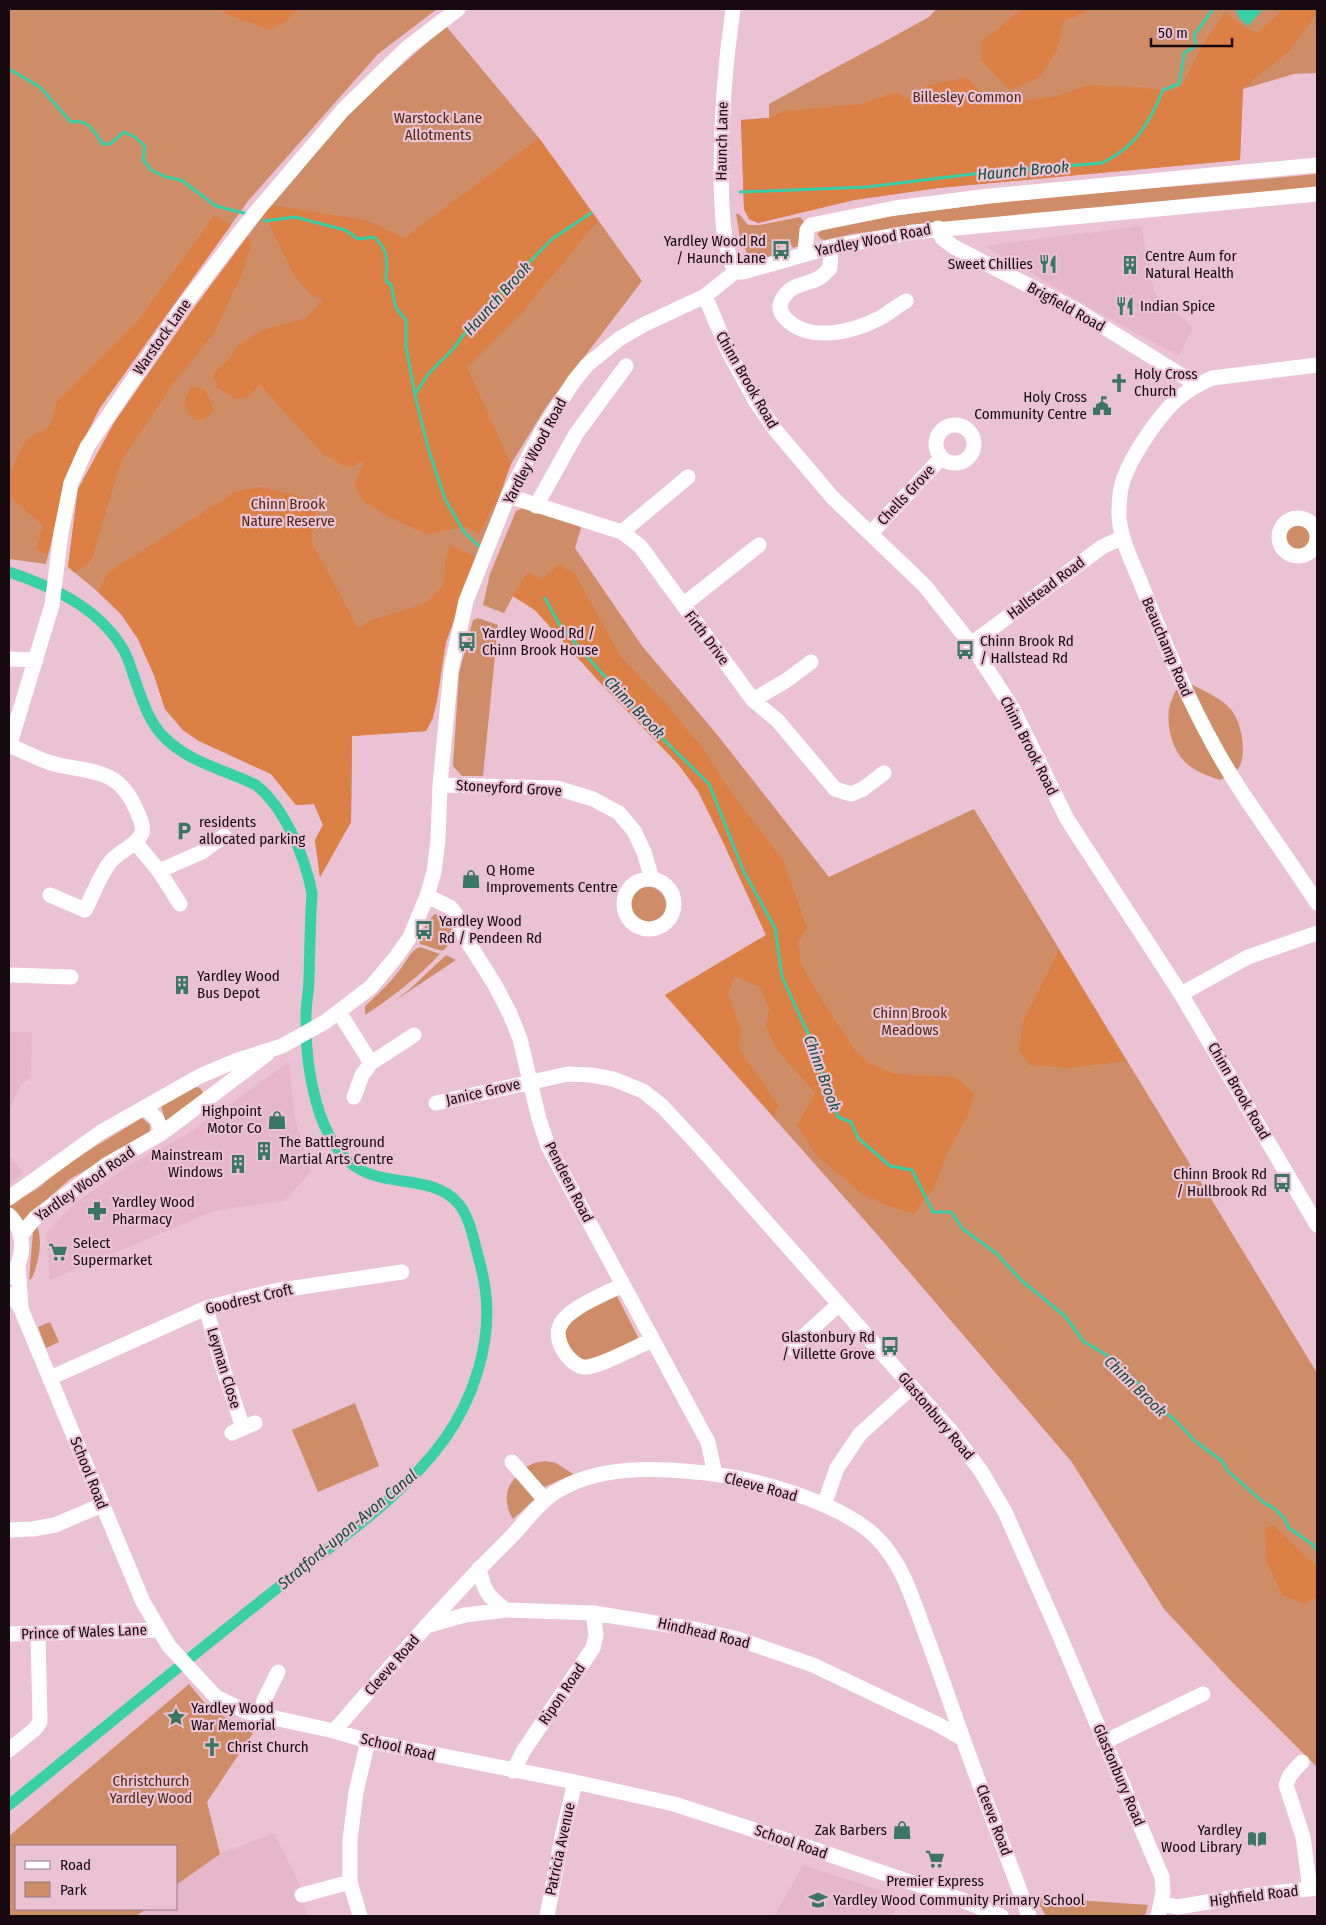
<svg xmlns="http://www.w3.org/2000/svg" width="1326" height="1925" viewBox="0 0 1326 1925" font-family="'Fira Sans Condensed',sans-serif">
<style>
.built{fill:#e6b6cb}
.green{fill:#cf8d67}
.forest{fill:#dd8046}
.water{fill:#39cfa7}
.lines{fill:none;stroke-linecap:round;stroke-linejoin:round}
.stream{stroke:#39cfa7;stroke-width:3}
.canal{stroke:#39cfa7;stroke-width:11}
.minor{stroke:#fff;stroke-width:15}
.labels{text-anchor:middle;stroke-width:4.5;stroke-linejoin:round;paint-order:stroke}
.park-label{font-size:15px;fill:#502a13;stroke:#eac2d3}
.street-label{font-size:15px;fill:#170a10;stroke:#eac2d3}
.poi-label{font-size:15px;fill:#170a10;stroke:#eac2d3;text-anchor:start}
.water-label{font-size:16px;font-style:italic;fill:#124e3d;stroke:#eac2d3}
</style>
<rect width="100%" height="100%" fill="#eac2d3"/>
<path class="built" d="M1141 226 1155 294 1193 328 1179 356 1096 311 985 246Z
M9 1032H32L31 1078 21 1084 9 1112Z
M289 1062 295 1119 311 1171 286 1200 214 1211 50 1280 46 1233 74 1204 131 1164 186 1135Z
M9 1154 23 1172 9 1186Z
M274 1833 300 1885 306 1916H136L146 1909H176V1885L182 1880 220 1854Z
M803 1865 858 1883 902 1898 892 1916H774Z"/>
<path class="green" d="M9 9H437L378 54 248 201 99 409 68 471 46 564 9 559Z
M936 9H1317V73L1294 74 1243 89 1240 160 938 188 854 200 758 223 749 219 744 209 741 120 769 118V104C822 74 876 47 929 17Z
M446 26 539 138 642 281 546 407 511 464 480 553 446 642 437 701 433 718 426 731 352 736 351 822 320 877 315 840 323 825 314 804 296 805 271 774 199 741 183 730 165 709 154 675 138 639 121 614 98 592 68 567 78 489 114 423 191 312 271 205 353 108Z
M1317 174V192L912 226 852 234 825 240 821 239 817 234C831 221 874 219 894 216 1034 194 1176 188 1317 174Z
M736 214H739L748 225H760L800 217 807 225 798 246 793 248 790 243 779 247 780 253 761 261 751 262 740 238Z
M525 507 579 525 581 528 575 548 642 646 715 732 829 877 974 809 1317 1373V1767L1231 1681 1164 1609 1071 1461 875 1232 665 995 766 935 724 844 698 791 678 764 604 687 535 610 513 596 504 613 483 605 490 574 516 511Z
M1286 538a12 12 0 1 1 24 0a12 12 0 1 1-24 0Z
M478 618 498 625 483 776H462L453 766 459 673 473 620Z
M1193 685C1206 692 1223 699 1232 711 1242 723 1248 758 1237 770 1232 775 1225 778 1220 780 1208 776 1193 771 1184 761 1172 749 1165 722 1170 705 1171 700 1174 695 1176 690Z
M630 905a18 18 0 1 1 36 0a18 18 0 1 1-36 0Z
M435 914 449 919C453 930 453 944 442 951L420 944C419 934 428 920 435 914Z
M420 947 440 954C417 978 393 997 365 1015V1006C377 995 389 984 399 971 406 963 410 950 420 947Z
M446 955 456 960 393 1002 410 989Z
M196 1087 200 1088 203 1093 202 1098 165 1121 161 1106Z
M142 1118 150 1125V1133L70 1179 20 1223 9 1208V1205L37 1189 68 1163Z
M37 1225C43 1243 39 1261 32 1278L29 1280 33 1232Z
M616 1294 639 1339 596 1362 570 1357 562 1329 570 1317Z
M50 1322 59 1342 46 1348 38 1327Z
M355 1403 379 1466 318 1492 292 1430Z
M545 1461 556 1463 573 1474 540 1489 522 1469 534 1463Z
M517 1476 535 1499 513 1519C504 1504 504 1488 517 1476Z
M189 1684 208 1707 253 1733 207 1802 220 1854 176 1885V1846H16V1909H146L136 1916H9V1836Z
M1035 1897 1148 1905 1145 1916H1046Z"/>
<path class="forest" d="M220 9H297L288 19 271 30 226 14Z
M1022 9H1092L1064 21 1057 50 1040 77 1010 90 981 60 982 41Z
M1284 9H1317V14L1289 51 1243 88 1240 160 938 188 854 200 758 223 749 219 744 209 741 120 769 118 783 111 862 104 896 92 923 108 926 86 966 77 980 91 998 101 1015 102 1057 96 1088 85 1136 87 1173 91 1184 82 1202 46 1225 12 1244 27 1256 33Z
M539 138 598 221 523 311 467 367 511 464 498 497 479 534 466 527 426 534 389 517 363 501 354 484 365 460 349 468 324 455 260 385 248 397 235 399 217 387 213 373 228 360 239 344 265 329 306 318 323 300 312 295 295 277 264 214 271 205 365 220 404 238Z
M214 216 231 225 99 409 68 471 48 555 36 550 43 525 19 506 9 494V473L27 439 51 425 57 401 139 319Z
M247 237 252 242 242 274 214 333 173 384 121 461 92 559 75 573 68 567 78 489 114 423 191 312Z
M191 386 205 389 214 410 205 420 193 419C183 405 183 402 191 386Z
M259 487 304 497 316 509 311 541 358 628 372 620 426 603 443 586 446 557 450 545 477 558C467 586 454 614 446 642 438 672 441 703 426 731L352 736 351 822 320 877 315 840 323 825 314 804 296 805 271 774 199 741 183 730 165 709 154 675 138 639 121 614 98 592 107 573 235 492Z
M559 564 575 574 621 657 666 704 702 747 733 795 783 860 807 928 798 942 801 964 820 997 855 1050 871 1064 896 1074 955 1077 974 1094 968 1115 946 1156 934 1187 914 1214 886 1205 862 1194 815 1154 797 1125 815 1093 776 1048 766 1027 769 1008 760 987 734 976 728 995 741 1029 739 1048 778 1105 774 1117 665 995 766 935 724 844 698 791 678 764 604 687 535 610 513 596 528 572 541 580Z
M1059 950 1126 1061 1068 1068 1030 1065 1019 1051 1023 1021Z
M1273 1525 1317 1566 1316 1598 1304 1604 1282 1595 1267 1562 1265 1528Z"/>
<path class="water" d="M1235 9H1263L1248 26 1240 19Z"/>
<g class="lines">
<path class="stream" d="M9 69 40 87 71 122C89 119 93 131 103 144H110L124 132 135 137 145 146 143 159 151 170 166 177 181 180 216 206 248 214
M740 192 867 187 981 173 1102 163C1135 148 1150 122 1163 90L1179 84 1184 53 1196 46 1194 35 1213 9
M265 221 295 217 345 230 358 239 374 237C390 252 387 260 386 281L391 285 396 308 406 320V347L415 395 428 448 445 499 464 532 481 548
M415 394 429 373 453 349 481 312 552 239 591 213
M545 598 559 624 597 668 664 740 709 784 744 872 775 928 782 977 803 1023 816 1048 821 1072 838 1117 851 1122 858 1138 890 1166 912 1170 933 1212H951L963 1229 997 1254 1022 1281 1065 1316 1083 1341 1108 1356 1139 1384 1152 1404 1174 1419 1195 1441 1222 1461 1228 1471 1264 1503 1274 1508 1284 1518 1289 1528 1312 1544 1317 1550"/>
<path class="canal" d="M9 572C51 586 97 607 121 646 127 654 130 665 133 674 141 696 148 722 165 738 190 763 226 770 256 785 285 808 305 857 312 893 310 921 310 950 309 978 309 991 306 1003 306 1015 305 1062 315 1145 361 1170 390 1186 435 1176 458 1203 468 1215 472 1232 476 1248 480 1263 485 1280 486 1296 491 1345 473 1400 444 1440 401 1499 336 1541 280 1586 189 1658 99 1732 9 1805"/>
<path class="minor" d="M733 9C725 64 721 118 721 174 722 207 721 241 735 272
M938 228 942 238 954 247 1078 311 1197 385
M831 247 830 268C827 271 823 276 819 278 807 285 792 283 783 298 778 306 780 313 786 319 810 343 853 332 880 318 889 313 897 306 906 301
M805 253 807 230 811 225 895 208 989 196 1317 165
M705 296 729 353 756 402 777 432 832 497 925 586 971 644 1014 711 1067 819 1181 994 1317 1225
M1317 365 1212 378C1201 383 1189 389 1180 397 1159 414 1129 459 1122 484 1120 492 1119 503 1119 511 1118 536 1133 563 1142 586 1170 658 1200 729 1243 794 1267 830 1293 866 1317 903
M936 444a19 19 0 1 1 38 0a19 19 0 1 1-38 0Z
M508 496 622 532 640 546 753 700 778 721 835 789 851 794 863 789 884 773
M536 506 576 434 626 366
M1279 537a19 19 0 1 1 38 0a19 19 0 1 1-38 0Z
M622 532 688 477
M871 533 941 458
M683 605 759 545
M971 644 1102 547 1123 537
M9 659 36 660
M753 700 787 680 811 662
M9 745C22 751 35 757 48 762 85 774 116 764 135 807 138 814 144 824 142 832 140 843 120 851 112 860 102 870 92 897 85 910L50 895
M9 747 52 605 61 533 71 483 87 447 184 305 251 218 343 110 407 48 458 9
M440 785 557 788 593 799 619 813 634 831 644 852 652 879
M136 843 159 871 202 852 224 836
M159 871 180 904
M624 904a25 25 0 1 1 50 0a25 25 0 1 1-50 0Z
M427 896 450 907 455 913 466 939 495 985 510 1014 520 1039 539 1119 548 1146 708 1442 715 1474
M9 975 71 977
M1181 994 1248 957 1317 933
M339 1012 371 1063 414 1035
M354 1097 362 1075 371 1063
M436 1103 568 1074 591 1075 613 1079 643 1091 662 1106 701 1148 950 1430 981 1471 1005 1512 1056 1627 1162 1877 1163 1892 1158 1916
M145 1108 157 1119 162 1133
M9 1198 101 1132 200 1076 238 1060 282 1046 325 1022 371 987 396 957 410 937 427 896 434 872 438 840 440 785 451 670 466 601 508 496 544 427 574 381 587 365 619 339 643 325 705 296 735 272H743L831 247 914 232 1317 194
M9 1215C26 1232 26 1259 9 1277
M21 1235 35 1218 106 1165 162 1133 267 1054
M18 1265 21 1308
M622 1285C606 1294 564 1309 559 1328 557 1334 559 1341 561 1346 565 1355 574 1365 583 1367 596 1369 638 1346 652 1340
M9 1294 12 1295 21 1309 143 1602 169 1646 216 1697 247 1712 334 1731 368 1741 575 1782 674 1804 810 1848 960 1899 1001 1916
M206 1308 222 1365 243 1428
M791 1348 839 1304
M50 1378 206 1308 274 1291 402 1272
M232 1433 255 1423
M512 1462 545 1500
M824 1505 837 1468 860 1434 912 1387
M9 1530 33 1529 55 1525 102 1505
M479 1568C484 1591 487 1596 506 1610
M426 1626 465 1615 506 1610 593 1613 694 1629 738 1639 813 1665 937 1724 963 1739
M9 1634 159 1630
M262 1716 264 1700 278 1672
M334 1731C391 1666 447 1600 509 1539 524 1524 536 1505 554 1493 599 1464 656 1468 706 1473 756 1479 840 1502 876 1537 901 1562 911 1594 923 1627 937 1664 950 1702 963 1739 984 1798 1008 1857 1029 1916
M1104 1742 1203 1694
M9 1750 35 1729 40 1722 38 1633
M1302 1762 1290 1775 1286 1785 1303 1837 1310 1889
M513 1771 524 1750 593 1648 596 1635 593 1613
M302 1895 350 1882
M1161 1904 1178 1907 1237 1897 1317 1888
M360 1916 350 1882V1840L356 1792 368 1741
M547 1916 562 1837 575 1782"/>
</g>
<defs>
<g id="bus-bare" transform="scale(1.5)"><path d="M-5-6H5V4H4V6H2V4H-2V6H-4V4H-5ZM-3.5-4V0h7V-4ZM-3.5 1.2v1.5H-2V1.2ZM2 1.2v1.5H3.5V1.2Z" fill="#397764" stroke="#eac2d3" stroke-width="2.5" paint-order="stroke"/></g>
<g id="restaurant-bare" transform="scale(1.5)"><path d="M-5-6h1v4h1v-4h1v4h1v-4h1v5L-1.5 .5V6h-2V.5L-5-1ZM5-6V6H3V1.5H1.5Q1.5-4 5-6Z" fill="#397764" stroke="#eac2d3" stroke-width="2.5" paint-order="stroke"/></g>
<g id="building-bare" transform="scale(1.5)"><path d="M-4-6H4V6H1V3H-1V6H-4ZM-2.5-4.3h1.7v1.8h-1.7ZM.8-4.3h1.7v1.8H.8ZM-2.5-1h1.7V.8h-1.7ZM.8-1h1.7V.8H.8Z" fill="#397764" stroke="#eac2d3" stroke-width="2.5" paint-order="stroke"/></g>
<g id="church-bare" transform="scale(1.5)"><path d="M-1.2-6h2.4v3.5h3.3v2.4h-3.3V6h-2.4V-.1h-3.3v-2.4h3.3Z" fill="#397764" stroke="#eac2d3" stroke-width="2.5" paint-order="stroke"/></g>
<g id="civic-bare" transform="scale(1.5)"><path d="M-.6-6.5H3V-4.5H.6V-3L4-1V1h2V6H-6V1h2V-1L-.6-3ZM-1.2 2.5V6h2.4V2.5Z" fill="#397764" stroke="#eac2d3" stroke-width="2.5" paint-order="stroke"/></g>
<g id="parking-bare" transform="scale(1.5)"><path d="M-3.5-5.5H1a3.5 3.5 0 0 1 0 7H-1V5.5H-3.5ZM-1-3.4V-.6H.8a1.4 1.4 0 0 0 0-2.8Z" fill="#397764" stroke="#eac2d3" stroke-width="2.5" paint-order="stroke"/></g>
<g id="shop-bare" transform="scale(1.5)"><path d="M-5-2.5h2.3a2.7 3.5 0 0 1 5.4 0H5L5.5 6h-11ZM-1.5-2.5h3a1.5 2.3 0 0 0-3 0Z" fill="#397764" stroke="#eac2d3" stroke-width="2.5" paint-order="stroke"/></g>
<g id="pharmacy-bare" transform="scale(1.5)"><path d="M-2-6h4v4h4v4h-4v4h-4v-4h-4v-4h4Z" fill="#397764" stroke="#eac2d3" stroke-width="2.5" paint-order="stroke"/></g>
<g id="supermarket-bare" transform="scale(1.5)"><path d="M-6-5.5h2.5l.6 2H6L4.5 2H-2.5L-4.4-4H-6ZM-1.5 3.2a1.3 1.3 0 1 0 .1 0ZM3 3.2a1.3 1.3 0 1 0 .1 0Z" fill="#397764" stroke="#eac2d3" stroke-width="2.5" paint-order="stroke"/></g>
<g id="sight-bare" transform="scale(1.5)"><path d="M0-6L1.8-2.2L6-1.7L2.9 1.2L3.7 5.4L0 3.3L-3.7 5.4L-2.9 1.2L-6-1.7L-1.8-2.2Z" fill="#397764" stroke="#eac2d3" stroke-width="2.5" paint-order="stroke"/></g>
<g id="library-bare" transform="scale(1.5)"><path d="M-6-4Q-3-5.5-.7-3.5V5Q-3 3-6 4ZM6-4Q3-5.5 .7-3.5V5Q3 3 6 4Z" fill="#397764" stroke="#eac2d3" stroke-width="2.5" paint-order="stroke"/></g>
<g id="school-bare" transform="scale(1.5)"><path d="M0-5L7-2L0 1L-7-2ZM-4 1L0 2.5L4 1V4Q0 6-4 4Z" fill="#397764" stroke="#eac2d3" stroke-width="2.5" paint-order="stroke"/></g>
</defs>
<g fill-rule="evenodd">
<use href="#bus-bare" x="781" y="250"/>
<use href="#restaurant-bare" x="1048" y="264"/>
<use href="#building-bare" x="1130" y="265"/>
<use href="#restaurant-bare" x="1125" y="306"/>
<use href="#church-bare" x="1119" y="383"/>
<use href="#civic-bare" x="1102" y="406"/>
<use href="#bus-bare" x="467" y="642"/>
<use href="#bus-bare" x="965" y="650"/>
<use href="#parking-bare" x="184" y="831"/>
<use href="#shop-bare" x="471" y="879"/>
<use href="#bus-bare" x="424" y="930"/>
<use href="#building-bare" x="182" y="985"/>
<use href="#shop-bare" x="277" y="1120"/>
<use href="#building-bare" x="264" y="1151"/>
<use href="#building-bare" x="238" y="1164"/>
<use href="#bus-bare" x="1282" y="1183"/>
<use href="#pharmacy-bare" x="97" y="1211"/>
<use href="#supermarket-bare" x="58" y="1252"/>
<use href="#bus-bare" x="890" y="1346"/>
<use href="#sight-bare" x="176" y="1717"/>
<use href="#church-bare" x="212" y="1747"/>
<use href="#shop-bare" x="902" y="1830"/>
<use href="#library-bare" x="1257" y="1839"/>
<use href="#supermarket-bare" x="935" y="1859"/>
<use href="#school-bare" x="818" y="1900"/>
</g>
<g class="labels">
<g class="park-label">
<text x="967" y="102">Billesley Common</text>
<text x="438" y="123">Warstock Lane<tspan x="438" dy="17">Allotments</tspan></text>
<text x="288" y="509">Chinn Brook<tspan x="288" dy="17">Nature Reserve</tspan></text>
<text x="910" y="1018">Chinn Brook<tspan x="910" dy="17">Meadows</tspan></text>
<text x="151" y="1786">Christchurch<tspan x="151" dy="17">Yardley Wood</tspan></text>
</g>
<g class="street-label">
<text transform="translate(722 141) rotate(-89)" y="5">Haunch Lane</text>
<text transform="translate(873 240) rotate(-11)" y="5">Yardley Wood Road</text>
<text transform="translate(1066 307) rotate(29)" y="5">Brigfield Road</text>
<text transform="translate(162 337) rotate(-55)" y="5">Warstock Lane</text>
<text transform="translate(747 380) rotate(60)" y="5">Chinn Brook Road</text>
<text transform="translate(535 451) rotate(-62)" y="5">Yardley Wood Road</text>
<text transform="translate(906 495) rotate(-47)" y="5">Chells Grove</text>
<text transform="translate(1046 588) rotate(-37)" y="5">Hallstead Road</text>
<text transform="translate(707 638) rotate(53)" y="5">Firth Drive</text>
<text transform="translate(1167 647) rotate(67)" y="5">Beauchamp Road</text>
<text transform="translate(1029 746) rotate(63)" y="5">Chinn Brook Road</text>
<text transform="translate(509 788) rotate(3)" y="5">Stoneyford Grove</text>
<text transform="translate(1239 1091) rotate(60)" y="5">Chinn Brook Road</text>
<text transform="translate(483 1092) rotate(-13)" y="5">Janice Grove</text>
<text transform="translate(569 1182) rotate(63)" y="5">Pendeen Road</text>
<text transform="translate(85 1184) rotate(-35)" y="5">Yardley Wood Road</text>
<text transform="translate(249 1299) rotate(-13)" y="5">Goodrest Croft</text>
<text transform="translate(224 1368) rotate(73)" y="5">Leyman Close</text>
<text transform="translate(936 1416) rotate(50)" y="5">Glastonbury Road</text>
<text transform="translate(89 1473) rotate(68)" y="5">School Road</text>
<text transform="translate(761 1487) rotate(15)" y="5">Cleeve Road</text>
<text transform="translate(84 1632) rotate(-2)" y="5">Prince of Wales Lane</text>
<text transform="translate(704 1633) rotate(13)" y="5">Hindhead Road</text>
<text transform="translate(392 1665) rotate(-49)" y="5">Cleeve Road</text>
<text transform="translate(562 1694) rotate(-56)" y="5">Ripon Road</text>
<text transform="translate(398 1747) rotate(13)" y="5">School Road</text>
<text transform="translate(1119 1775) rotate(67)" y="5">Glastonbury Road</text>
<text transform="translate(994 1820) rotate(69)" y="5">Cleeve Road</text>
<text transform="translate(791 1842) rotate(19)" y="5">School Road</text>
<text transform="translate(560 1849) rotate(-78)" y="5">Patricia Avenue</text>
<text transform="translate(1254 1896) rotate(-7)" y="5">Highfield Road</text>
</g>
<g class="poi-label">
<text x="766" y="246" text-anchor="end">Yardley Wood Rd<tspan x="766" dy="17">/ Haunch Lane</tspan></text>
<text x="1145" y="261">Centre Aum for<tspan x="1145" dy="17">Natural Health</tspan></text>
<text x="1033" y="269" text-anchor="end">Sweet Chillies</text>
<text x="1140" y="311">Indian Spice</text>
<text x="1134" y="379">Holy Cross<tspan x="1134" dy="17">Church</tspan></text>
<text x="1087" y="402" text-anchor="end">Holy Cross<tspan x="1087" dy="17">Community Centre</tspan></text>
<text x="482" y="638">Yardley Wood Rd /<tspan x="482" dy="17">Chinn Brook House</tspan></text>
<text x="980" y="646">Chinn Brook Rd<tspan x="980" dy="17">/ Hallstead Rd</tspan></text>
<text x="199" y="827">residents<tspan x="199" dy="17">allocated parking</tspan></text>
<text x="486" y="875">Q Home<tspan x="486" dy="17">Improvements Centre</tspan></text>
<text x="439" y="926">Yardley Wood<tspan x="439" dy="17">Rd / Pendeen Rd</tspan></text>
<text x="197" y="981">Yardley Wood<tspan x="197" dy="17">Bus Depot</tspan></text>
<text x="262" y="1116" text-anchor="end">Highpoint<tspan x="262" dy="17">Motor Co</tspan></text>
<text x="279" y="1147">The Battleground<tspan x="279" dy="17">Martial Arts Centre</tspan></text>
<text x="223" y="1160" text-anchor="end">Mainstream<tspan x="223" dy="17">Windows</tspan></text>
<text x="1267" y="1179" text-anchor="end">Chinn Brook Rd<tspan x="1267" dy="17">/ Hullbrook Rd</tspan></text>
<text x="112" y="1207">Yardley Wood<tspan x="112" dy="17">Pharmacy</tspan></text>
<text x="73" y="1248">Select<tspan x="73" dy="17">Supermarket</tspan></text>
<text x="875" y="1342" text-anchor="end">Glastonbury Rd<tspan x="875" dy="17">/ Villette Grove</tspan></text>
<text x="191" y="1713">Yardley Wood<tspan x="191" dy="17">War Memorial</tspan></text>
<text x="227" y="1752">Christ Church</text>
<text x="887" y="1835" text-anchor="end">Zak Barbers</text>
<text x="1242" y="1835" text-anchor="end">Yardley<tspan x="1242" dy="17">Wood Library</tspan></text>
<text x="935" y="1886" text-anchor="middle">Premier Express</text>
<text x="833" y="1905">Yardley Wood Community Primary School</text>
</g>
<g class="water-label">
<text transform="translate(1023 170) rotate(-5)" y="6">Haunch Brook</text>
<text transform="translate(497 298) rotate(-48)" y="6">Haunch Brook</text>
<text transform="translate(635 707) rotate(46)" y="6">Chinn Brook</text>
<text transform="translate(823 1073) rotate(70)" y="6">Chinn Brook</text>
<text transform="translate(1136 1386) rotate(44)" y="6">Chinn Brook</text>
<text transform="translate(347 1529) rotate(-40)" y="6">Stratford-upon-Avon Canal</text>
</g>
</g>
<rect width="1326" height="1925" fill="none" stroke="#170a10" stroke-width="20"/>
<rect x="15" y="1845" width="162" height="65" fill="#eac2d3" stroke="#967885"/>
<rect x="25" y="1861" width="25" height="8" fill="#ffffff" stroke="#967885"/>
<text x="60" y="1870" font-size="15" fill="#170a10">Road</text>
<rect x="25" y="1882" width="25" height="15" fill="#cf8d67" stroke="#967885"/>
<text x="60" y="1895" font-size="15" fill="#170a10">Park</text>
<path d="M1151 38v8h81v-8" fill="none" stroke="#170a10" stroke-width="2.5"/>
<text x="1158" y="38" font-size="15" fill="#170a10" stroke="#eac2d3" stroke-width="4" paint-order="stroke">50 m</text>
</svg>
